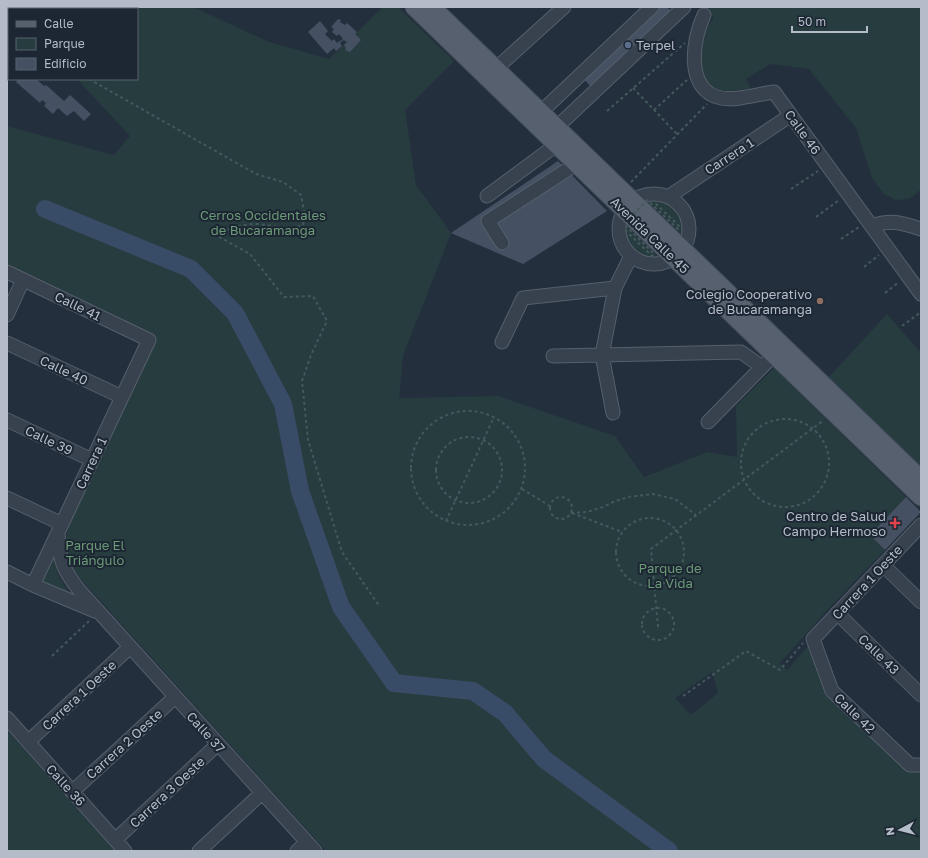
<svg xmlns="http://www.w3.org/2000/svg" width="928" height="858" viewBox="0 0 928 858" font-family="'Golos Text',sans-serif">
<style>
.green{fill:#263c3f;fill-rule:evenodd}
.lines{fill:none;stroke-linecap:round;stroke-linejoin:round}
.river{stroke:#394c67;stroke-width:18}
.building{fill:#455162}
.minor-casing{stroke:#565f6c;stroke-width:15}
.major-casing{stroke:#414a57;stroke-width:19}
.path{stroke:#44595c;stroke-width:2;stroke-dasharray:3 3;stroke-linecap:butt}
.minor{stroke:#38414e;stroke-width:13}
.major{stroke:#56606e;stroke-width:17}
.path-bridge{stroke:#44595c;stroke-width:2;stroke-dasharray:3 3;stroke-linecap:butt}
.service-dot{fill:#5c6f8a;stroke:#1d2633;stroke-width:1.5}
.education-dot{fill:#8d6e63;stroke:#1d2633;stroke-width:1.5}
.health-dot{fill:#e0444e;stroke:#1d2633;stroke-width:1.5}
.labels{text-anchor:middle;stroke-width:4;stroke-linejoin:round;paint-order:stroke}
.poi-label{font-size:13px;fill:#b4bcc9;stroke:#1d2633;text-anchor:end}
.street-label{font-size:13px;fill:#b4bcc9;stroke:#1d2633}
.park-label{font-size:13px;fill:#6b9a76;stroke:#1d2633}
</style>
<rect width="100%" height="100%" fill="#242f3e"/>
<path class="green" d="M10 7H193L269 42 329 59 383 7H398L454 61 405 110 416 185 451 233 403 356 399 398 498 396 615 436 644 477 707 452 737 457 736 406 774 368 906 497 870 535 885 550 832 605 780 663 787 670 809 645 827 697 908 771 921 770V851H326L77 575C63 556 64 549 68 527L156 338 7 265V126L114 155 130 136 77 79H137V9H13ZM712 672 718 693 691 715 675 698Z
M706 7H921V191H919L909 199 896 200 884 194 872 178 856 128 809 69 770 64 746 79 751 89C742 89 729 92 720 90 696 83 695 50 705 31 707 26 711 22 714 18Z
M650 198C670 199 688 212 682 234L645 199Z
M623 222 660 259C636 260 618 249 623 222Z
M887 314 921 353V467L829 377Z
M54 552C56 573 60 580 72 596L40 584Z
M7 730 115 851H7Z"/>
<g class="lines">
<path class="river" d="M45 209 191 269 235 313 283 404 300 491 341 607 394 683 473 691 505 713 544 759 669 851"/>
</g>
<path class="building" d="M658 7H667L674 14 592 88 581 76Z
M338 19 341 20 340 22 345 25 347 23 357 32 355 34 361 40 350 52 345 50 346 48 344 45 347 42 343 40 340 43 342 46 336 51 334 48 327 54 308 32 320 21 328 31 325 34 332 41 334 39 337 43 343 39 339 34 337 36 332 32 334 29 331 27Z
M18 79H36L44 86 46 85 64 101 70 95 91 114 84 121 74 111 67 116 58 108 53 114 44 106 46 103 42 100 40 103 16 82Z
M558 161 607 211 523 264 451 233Z
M906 497 921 512 885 550 870 535Z"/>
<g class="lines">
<g class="minor-casing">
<path id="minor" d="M704 15C692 40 685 91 721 98 738 101 757 94 774 92L921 294
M490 74 564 7
M541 112 652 7
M557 127 684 7
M619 229a35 35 0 1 1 70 0a35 35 0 1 1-70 0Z
M487 196 556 145
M668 197 791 115
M872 226C891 219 902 223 921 229
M502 243 488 221 576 164
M7 272 149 340 33 585
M7 315 23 280
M502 342 523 298 615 288 631 256
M7 343 122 397
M553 356 741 352 762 367
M613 413 602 355 615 288
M7 420 92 460
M708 422 767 362
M7 498 62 524
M921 525 813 639 832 691 910 765H921
M58 533C59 559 63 570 79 590L315 851
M883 565 921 602
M7 572 33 585 95 611
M837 613 921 695
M7 718 125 851
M28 742 130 647
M72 792 175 697
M115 840 218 744
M199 851 262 793
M297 851 307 842"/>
</g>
<g class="major-casing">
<path id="major" d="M414 7 921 497
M432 7 921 479"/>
</g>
<path class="path" d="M7 29 9 30
M89 79 256 174 283 182 301 195 305 216 303 225C286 231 275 225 257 224 243 224 229 228 216 235L250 254 284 297 313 296 327 321 311 355 302 381 308 440 342 552 380 607
M633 88 677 134
M654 110 687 80
M607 111 685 43
M631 182 707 104
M791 189 818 171
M816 217 839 200
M841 239 859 227
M864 267 879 255
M885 293 899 282
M902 326 921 312
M411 468a57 57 0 1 1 114 0a57 57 0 1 1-114 0Z
M741 463a44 44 0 1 1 88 0a44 44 0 1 1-88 0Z
M436 470a33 33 0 1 1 66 0a33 33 0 1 1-66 0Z
M522 489 550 506
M550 508a11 11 0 1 1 22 0a11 11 0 1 1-22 0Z
M571 513 587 512 603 507 613 502 628 497 653 494 675 499 696 515
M572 513 622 532
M616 552a34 34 0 1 1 68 0a34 34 0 1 1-68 0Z
M446 521 494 417
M642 624a16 16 0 1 1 32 0a16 16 0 1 1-32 0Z
M658 627 651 549 824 420
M52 656 89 621
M683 696 746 651 780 670 803 643"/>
<use href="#minor" class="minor"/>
<use href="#major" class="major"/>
<path class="path-bridge" d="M625 230 652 256 654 254 624 224 647 200 678 229 680 227 653 201"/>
</g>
<circle class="service-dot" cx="628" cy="45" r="4"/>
<circle class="education-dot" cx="820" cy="301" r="4"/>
<path class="health-dot" d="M893 517h4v4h4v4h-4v4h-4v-4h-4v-4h4z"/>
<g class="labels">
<g class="poi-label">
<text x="636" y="50" text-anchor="start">Terpel</text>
<text x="812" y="299">Colegio Cooperativo<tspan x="812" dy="15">de Bucaramanga</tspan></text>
<text x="886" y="521">Centro de Salud<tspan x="886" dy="15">Campo Hermoso</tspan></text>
</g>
<g class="street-label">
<text transform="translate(803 132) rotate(54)" y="5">Calle 46</text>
<text transform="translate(729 156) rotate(-33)" y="5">Carrera 1</text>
<text transform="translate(650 235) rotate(44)" y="5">Avenida Calle 45</text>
<text transform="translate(78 306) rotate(26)" y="5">Calle 41</text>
<text transform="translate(64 370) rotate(25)" y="5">Calle 40</text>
<text transform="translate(49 440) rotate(25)" y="5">Calle 39</text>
<text transform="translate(91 463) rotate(-65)" y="5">Carrera 1</text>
<text transform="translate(867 582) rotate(-47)" y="5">Carrera 1 Oeste</text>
<text transform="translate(879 654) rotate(44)" y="5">Calle 43</text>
<text transform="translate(79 695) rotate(-43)" y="5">Carrera 1 Oeste</text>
<text transform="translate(855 713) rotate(44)" y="5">Calle 42</text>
<text transform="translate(206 732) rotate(48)" y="5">Calle 37</text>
<text transform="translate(124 744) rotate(-42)" y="5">Carrera 2 Oeste</text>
<text transform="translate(66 785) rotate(48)" y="5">Calle 36</text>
<text transform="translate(167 792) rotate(-43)" y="5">Carrera 3 Oeste</text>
</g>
<g class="park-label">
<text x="263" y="220">Cerros Occidentales<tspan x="263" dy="15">de Bucaramanga</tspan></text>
<text x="95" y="550">Parque El<tspan x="95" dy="15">Triángulo</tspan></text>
<text x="670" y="573">Parque de<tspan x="670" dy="15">La Vida</tspan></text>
</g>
</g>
<rect width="928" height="858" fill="none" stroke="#b4bcc9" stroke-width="16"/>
<rect x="8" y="8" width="130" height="72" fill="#1d2633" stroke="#59626f"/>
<rect x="16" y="21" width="20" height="6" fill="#56606e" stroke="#59626f"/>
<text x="44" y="28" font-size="12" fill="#b4bcc9">Calle</text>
<rect x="16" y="38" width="20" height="12" fill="#263c3f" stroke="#59626f"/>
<text x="44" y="48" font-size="12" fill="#b4bcc9">Parque</text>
<rect x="16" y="58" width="20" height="12" fill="#455162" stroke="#59626f"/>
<text x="44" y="68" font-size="12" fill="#b4bcc9">Edificio</text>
<g transform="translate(900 830) rotate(263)" stroke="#1d2633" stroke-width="3" paint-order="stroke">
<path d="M0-3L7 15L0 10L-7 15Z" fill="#b4bcc9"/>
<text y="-6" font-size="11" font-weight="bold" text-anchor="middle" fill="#b4bcc9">N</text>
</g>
<path d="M792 26v6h75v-6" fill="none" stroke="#b4bcc9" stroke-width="2"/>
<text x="798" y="26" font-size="12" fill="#b4bcc9" stroke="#1d2633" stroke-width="3" paint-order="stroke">50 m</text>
</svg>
